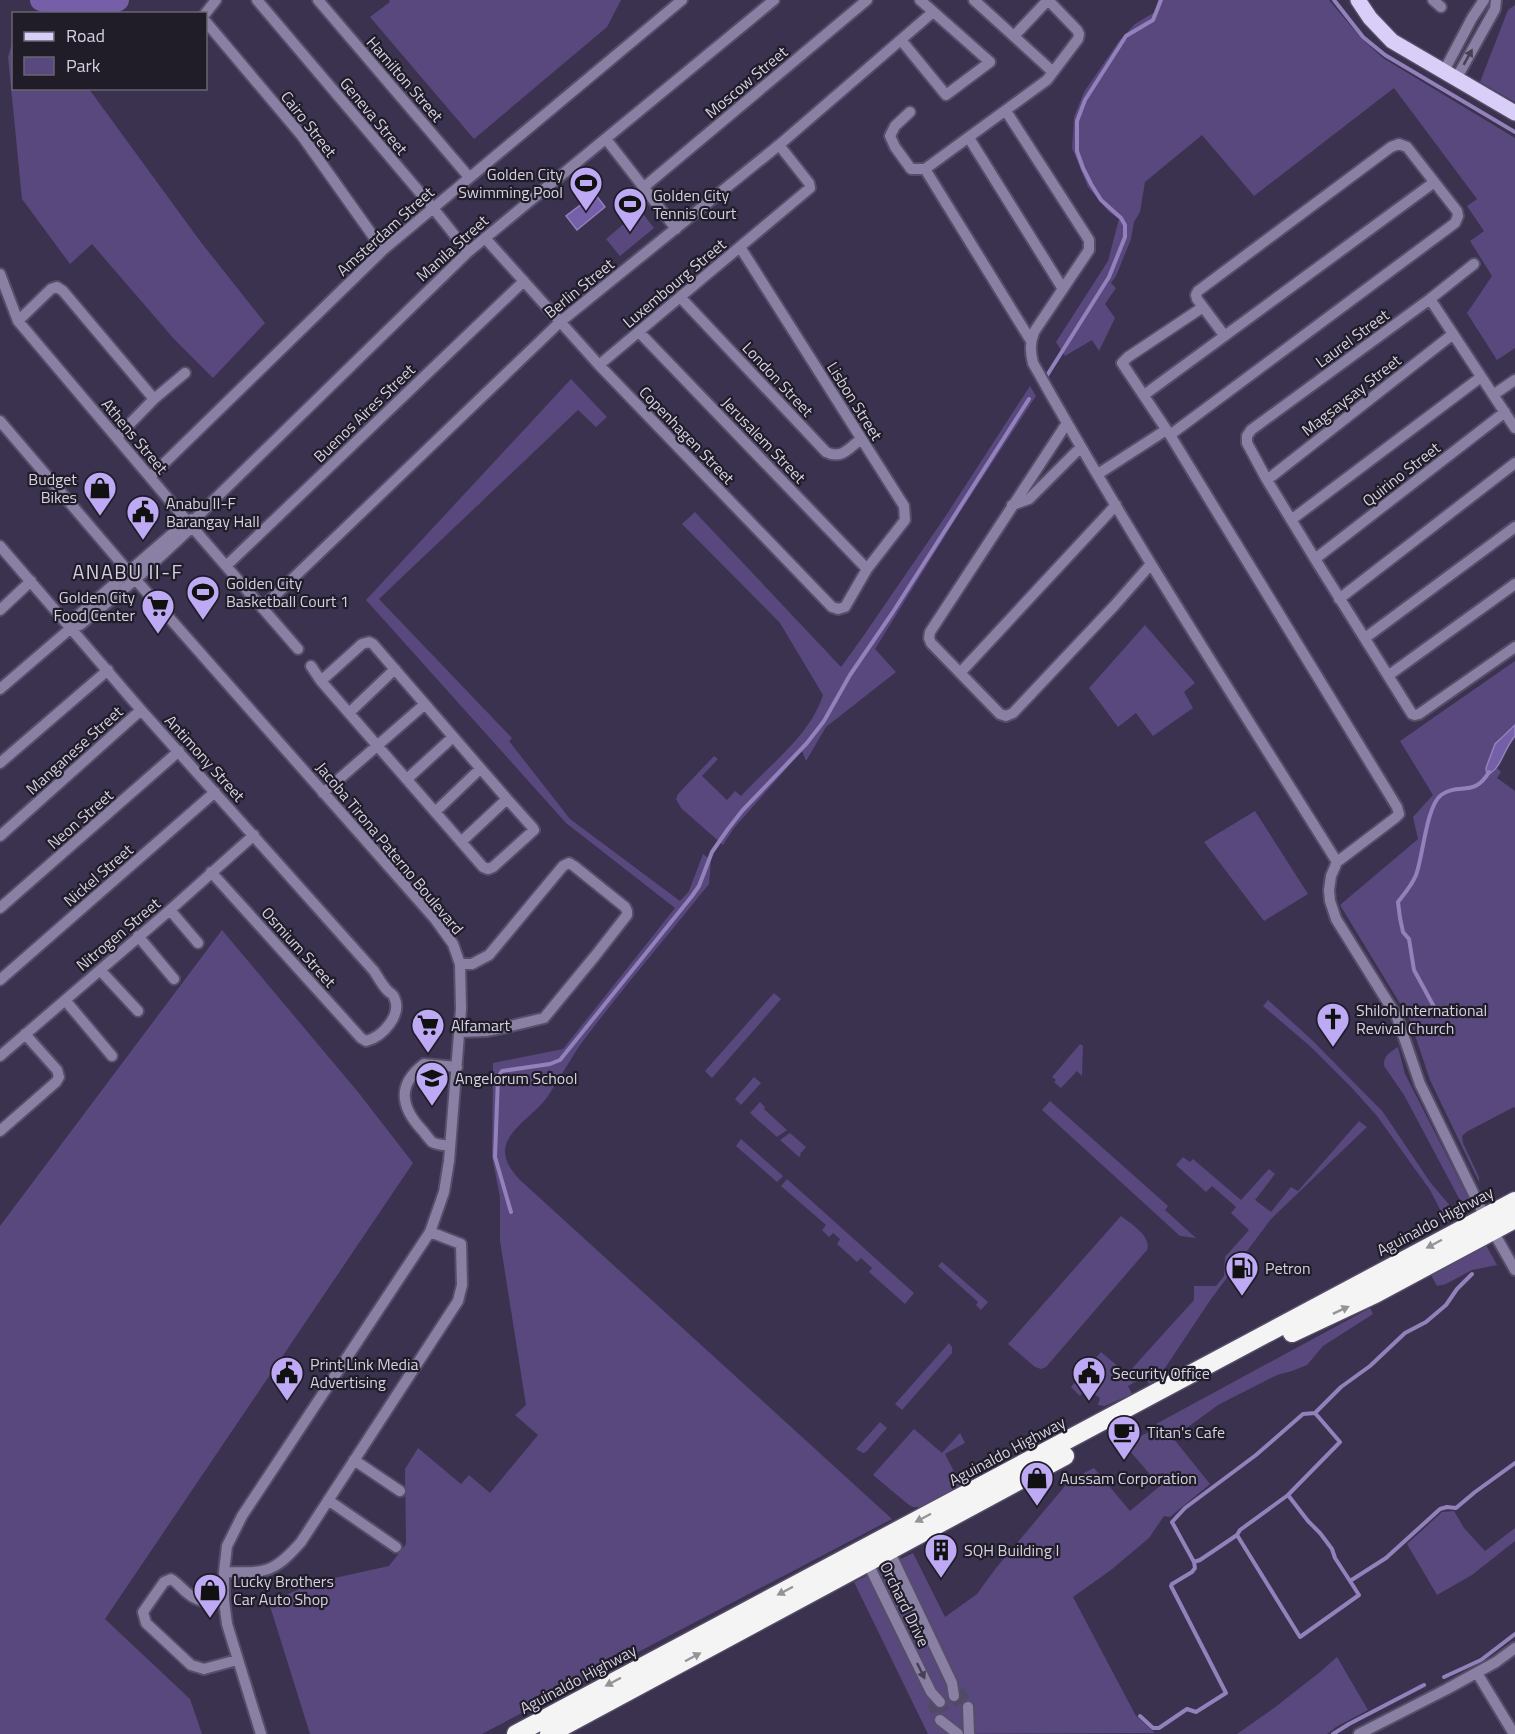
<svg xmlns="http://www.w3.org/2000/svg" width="1515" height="1734" viewBox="0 0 1515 1734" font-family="'Titillium Web',sans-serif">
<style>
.green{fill:#59487e}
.water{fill:#765fa9;stroke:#9281ba;stroke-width:1.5}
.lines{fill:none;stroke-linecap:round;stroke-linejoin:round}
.stream{stroke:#9281ba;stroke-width:4}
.river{stroke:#765fa9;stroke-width:22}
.minor-tunnel{stroke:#514a64;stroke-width:10;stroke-dasharray:10 5;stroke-linecap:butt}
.minor-casing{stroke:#564e69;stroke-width:14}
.major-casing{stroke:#564e69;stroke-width:18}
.highway-casing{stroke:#564e69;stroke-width:21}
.minor{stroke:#8980a3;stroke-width:10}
.major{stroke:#d8cef8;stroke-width:15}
.highway{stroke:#f4f4f4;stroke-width:18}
.oneway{fill:#454054}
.oneway2{fill:#959399}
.labels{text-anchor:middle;stroke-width:4.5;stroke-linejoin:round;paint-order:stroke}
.street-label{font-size:16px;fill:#d4d0e2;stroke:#201d29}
.poi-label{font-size:16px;fill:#d4d0e2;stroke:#201d29;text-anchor:start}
.quarter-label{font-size:20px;letter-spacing:1.5px;fill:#d4d0e2;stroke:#201d29}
</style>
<rect width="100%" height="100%" fill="#3a324e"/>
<path class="green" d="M389 0H621L607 27 474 139 370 17 390 2Z
M1158 0H1329L1361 38 1383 58 1515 138V348L1497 360 1467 313 1492 276 1470 241 1484 231 1467 206 1477 199 1394 88 1254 196 1202 135 1145 182 1140 212 1134 222 1131 239 1116 276 1111 283 1116 288 1105 304 1115 318 1099 351 1092 340 1065 356 1056 342 1108 261 1119 219 1109 212 1088 187 1072 148 1074 117 1084 92 1119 41 1135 24 1155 12Z
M1515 5V102L1480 82 1508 10Z
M13 40 14 88 89 89 200 241 265 323 213 378 174 339 92 244 70 264 22 199 8 57Z
M640 210 654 228 620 256 606 239Z
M571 379 607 417 596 427 578 410 379 599 512 738 509 741 570 819 680 901 689 891 703 854 711 860 709 884C666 938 621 990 580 1045 569 1062 559 1079 548 1096 538 1111 516 1124 508 1140 500 1155 510 1170 520 1180L892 1519 482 1734H310L269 1603 312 1583 389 1566 406 1544 405 1469 418 1448 461 1484 469 1475 490 1493 538 1435 515 1415 526 1405 500 1241V1197L492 1157 493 1063 563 1049 675 908 566 823 366 600Z
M1030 386 1036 396 960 512 875 649 896 672 826 727 806 761 802 751 734 828 723 845 681 808 676 799 678 794 714 756 718 759 702 776 727 800 735 791 741 796C769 765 810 736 823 695L780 623 682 524 695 512 841 667 862 638 945 517Z
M1145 625 1195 683 1184 692 1193 708 1153 736 1136 713 1118 727 1089 688Z
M1515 661V725L1502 736 1492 752 1486 768 1493 773 1497 768 1501 772 1497 778 1515 791V1108L1514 1107 1468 1131 1462 1136 1463 1143 1479 1177V1182L1430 1080 1410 1020 1340 905 1418 839 1413 817 1433 795 1400 741Z
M1255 811 1308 894 1264 921 1204 842Z
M222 930 358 1092 413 1163 105 1619 190 1699 202 1734H0V1226Z
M774 993 781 999 712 1078 705 1071Z
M1268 1000 1312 1040 1383 1112 1430 1182 1457 1214 1456 1218 1447 1223 1430 1190 1377 1116 1351 1087 1311 1047 1263 1006Z
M1080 1044 1083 1046 1082 1076 1077 1071 1061 1088 1054 1082 1056 1080 1052 1077Z
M1398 1047 1405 1074 1474 1209 1468 1210 1462 1204 1404 1095 1384 1066C1383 1056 1390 1052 1398 1047Z
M754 1077 761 1083 741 1105 735 1099Z
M1050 1101 1168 1206 1165 1210 1196 1238 1180 1236 1042 1110Z
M760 1102 765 1107 764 1109 787 1130 777 1137 750 1113Z
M1359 1121 1367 1127 1271 1219 1211 1299 1157 1380 1149 1384 1144 1377 1128 1386 1132 1394 1105 1406 1098 1405 1100 1398 1086 1389 1080 1396 1071 1387 1101 1352 1127 1374 1194 1300V1286H1216L1224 1276 1225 1257 1249 1230 1231 1213 1236 1207 1212 1186 1206 1192 1176 1165 1183 1157 1190 1162 1193 1159 1241 1200 1269 1169 1275 1174 1255 1200 1271 1212 1291 1187 1298 1191Z
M790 1133 806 1147 800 1154 801 1155 799 1157 780 1140Z
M741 1139 783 1176 777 1182 736 1146Z
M787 1179 914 1293 905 1304 869 1272 872 1268 861 1258 857 1262 837 1244 840 1239 833 1233 829 1237 822 1230 826 1225 781 1186Z
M1121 1216C1131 1224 1152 1236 1147 1250L1046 1367 1041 1369 1035 1367 1008 1344Z
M1486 1245 1497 1265 1472 1270 1446 1284 1437 1286 1431 1275Z
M942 1262 988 1302 981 1310 976 1305 978 1302 938 1266Z
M1370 1308 1373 1314 1323 1346 1307 1365 1292 1371 1277 1375 1218 1405 1173 1438 1210 1484 1170 1517 1164 1516 1149 1538 1111 1570 1073 1597 1136 1716 1155 1733 928 1734 854 1582 913 1553 945 1617 977 1594 996 1568 1070 1480 1094 1468 1130 1511 1160 1486 1122 1442 1139 1433 1141 1436 1157 1428 1156 1424Z
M949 1343 952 1347V1353L902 1410 895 1404Z
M880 1422 887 1428 866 1452 863 1453 856 1449Z
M914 1429 942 1453 960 1433 965 1443 945 1454 960 1483 968 1479 969 1481 923 1507H913L909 1505 873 1475Z
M1454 1511 1464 1528 1485 1551 1515 1528V1541L1472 1575 1437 1595 1407 1544 1442 1512Z
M1337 1657 1368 1710 1336 1727 1327 1734H1237L1274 1708 1320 1672Z"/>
<path class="water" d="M595 194 605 207 577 230 566 216Z
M1515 725V736C1504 748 1501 770 1487 775L1486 768 1495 744Z"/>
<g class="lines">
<path class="stream" d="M1334 0 1363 37 1385 55 1515 132
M1046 377 1109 277 1125 237V225L1121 218 1101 200 1091 184 1083 168 1077 151V121L1085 100 1126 36 1153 20 1161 0
M1439 1016 1414 970 1409 939 1403 932 1400 918 1398 902C1405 893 1412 885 1416 875 1423 857 1426 807 1441 795 1459 782 1474 798 1489 772
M511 1212 495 1157 498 1077 502 1071 550 1064 560 1060 692 896 699 886 712 852 728 829 742 811 807 743 824 721 850 675 893 612 1029 399
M1315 1413 1341 1387 1370 1366 1405 1333 1426 1322 1446 1305 1457 1289 1472 1274
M1237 1535 1300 1637 1359 1595 1350 1581
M1194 1562 1172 1522 1185 1508 1256 1455 1303 1414 1315 1413 1340 1442 1288 1495
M1444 1677 1481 1660 1515 1634
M1140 1716 1153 1728H1159L1187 1709 1196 1712 1226 1693 1171 1586 1172 1584 1192 1572 1195 1568 1194 1562 1200 1560 1237 1535 1240 1530 1288 1495 1308 1521 1320 1533 1332 1549 1335 1558 1350 1581 1386 1558 1440 1509 1447 1507 1456 1508 1475 1492 1515 1463
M1333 1734 1349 1724 1424 1685"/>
<path class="river" d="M41 0C69 11 90 17 118 0"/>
<path class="minor-tunnel" d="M960 1690 968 1707
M954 1696 960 1708
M940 1702 946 1715
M932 1703 940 1720"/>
<g class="minor-casing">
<path id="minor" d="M257 0 433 208 468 252
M318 0 469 177
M974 0 1053 72
M1433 0 1441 7
M205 14 216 0
M206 22 302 136 383 250
M1014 36 1048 0
M901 40 946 95 990 62 920 0
M1444 71 1472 18 1484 0
M1456 79 1495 9 1496 0
M1006 111 1089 240V250L1034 332C1030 343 1030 351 1033 363 1128 533 1234 697 1337 862
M910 112 895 126 890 136 895 147 911 169H925L1047 80 1078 39 1079 34 1077 30 1048 0
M969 138 1063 289
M606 139 676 229
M925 169 1031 341
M644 187 867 0
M485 238 599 365 832 607 838 609 845 607 867 569 905 520 904 506 740 247
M1474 264 1430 299 1251 430 1247 436V443L1267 480 1315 559 1412 714 1415 715 1419 714 1515 647
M0 274 18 321 187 521 298 649
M680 297 826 452C842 460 849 448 861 439
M1430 299 1515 428
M1203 307 1128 357 1122 363 1170 435 1397 807 1399 814 1395 818 1337 862 1331 876 1329 890 1330 901 1336 919 1397 1017 1420 1084 1485 1217 1515 1270
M18 321 51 289 57 287 63 291 154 399 117 437
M639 332 867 569
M599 365 810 188 809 183 779 145
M1144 395 1433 183
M1493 395 1515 380
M154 399 185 373
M0 421 128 571 435 919 453 944 460 964 461 1009 449 1161 444 1192 430 1232 242 1516 227 1546 224 1572V1601L227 1624 261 1734
M1067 423 930 632 929 638 931 643 1000 714 1006 716 1013 713 1114 606 1151 564
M1170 435 1455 223 1458 216 1457 211 1407 147 1399 144 1391 147 1198 291 1196 295 1197 299 1224 335
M1098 474 1166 430
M150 477 383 250 682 0
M1267 480 1453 334
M1012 505 1029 499 1081 447
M1291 520 1481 377
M0 546 141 710 374 971C378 977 382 985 388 991 390 993 393 994 394 997 403 1015 382 1037 366 1041L361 1038 211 872
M1315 559 1505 412
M226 566 524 281
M1339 599 1515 463
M262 608 560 322 779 145 933 12
M0 610 31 581
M71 628 75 618 187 521 192 519
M1365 638 1515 527
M311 666 321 681 483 867 488 869 493 867 534 830 533 828 507 799 373 644 369 642 362 644 321 681
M960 673 1116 505
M1389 675 1515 584
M0 689 71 628 80 625 136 579 192 527 197 517 221 493 468 252 774 0
M349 713 395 669
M0 763 108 670
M407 779 453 737
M323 793 425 704
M435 812 480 769
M0 836 141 710
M461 842 507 799
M0 908 179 751
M170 910 198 943
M138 936 174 979
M100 970 138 1011
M0 980 215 792
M65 1000 112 1056
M460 1032 486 1031 507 1027 544 1018 595 956 627 915V911L625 907 574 866 569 863 563 866 489 955 472 964H460
M0 1056 170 910 254 835
M0 1131 56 1082 59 1077 57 1070 25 1034
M450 1146C445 1145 437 1145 432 1142 429 1139 426 1135 423 1131 401 1108 396 1085 424 1064L457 1067
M354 1460 400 1491
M328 1500 396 1547
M883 1549 889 1551 895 1563 952 1683 954 1696
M869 1557 868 1562 873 1574 931 1692 940 1702
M224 1572C265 1573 273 1574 301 1542L458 1301 462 1285 461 1244 430 1232
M224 1601C210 1604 197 1602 186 1592 181 1588 178 1583 171 1579L164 1582 143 1612 146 1623 191 1665 204 1669 237 1660
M1477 1673 1514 1734
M968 1707 969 1734
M940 1720 958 1734
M1359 1734 1447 1689 1496 1662 1515 1648"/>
</g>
<g class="major-casing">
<path id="major" d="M1358 0 1370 18 1392 41 1515 113"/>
</g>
<g class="highway-casing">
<path id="highway" d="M1292 1333 1375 1294 1515 1219
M516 1734 1515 1201
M549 1734 1065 1456"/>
</g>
<use href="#minor" class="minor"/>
<use href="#major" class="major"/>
<use href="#highway" class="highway"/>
</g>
<defs><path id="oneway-solid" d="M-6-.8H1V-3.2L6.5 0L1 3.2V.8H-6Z" transform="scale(1.5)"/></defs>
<g class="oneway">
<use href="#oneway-solid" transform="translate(1468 57) rotate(-61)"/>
<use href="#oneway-solid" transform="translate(921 1671) rotate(64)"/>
</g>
<g class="oneway2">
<use href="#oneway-solid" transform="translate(1434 1244) rotate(152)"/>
<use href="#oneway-solid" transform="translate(1341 1310) rotate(-25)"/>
<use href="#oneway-solid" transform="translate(923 1518) rotate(152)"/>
<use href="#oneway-solid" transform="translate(785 1591) rotate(152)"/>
<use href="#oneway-solid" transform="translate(693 1657) rotate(-28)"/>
<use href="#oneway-solid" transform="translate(613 1682) rotate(152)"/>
</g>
<defs>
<g id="stadium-pin" transform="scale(1.725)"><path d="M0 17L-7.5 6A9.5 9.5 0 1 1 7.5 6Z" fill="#bea9f4" stroke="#201d29"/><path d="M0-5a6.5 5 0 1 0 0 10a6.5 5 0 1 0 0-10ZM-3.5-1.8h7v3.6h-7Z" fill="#111"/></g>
<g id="shop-pin" transform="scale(1.725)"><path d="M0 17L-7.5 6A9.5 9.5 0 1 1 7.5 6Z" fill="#bea9f4" stroke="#201d29"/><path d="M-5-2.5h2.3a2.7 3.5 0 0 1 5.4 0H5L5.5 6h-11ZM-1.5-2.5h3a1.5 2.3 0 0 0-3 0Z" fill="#111"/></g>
<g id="civic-pin" transform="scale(1.725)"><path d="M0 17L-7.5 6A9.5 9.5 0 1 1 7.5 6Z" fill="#bea9f4" stroke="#201d29"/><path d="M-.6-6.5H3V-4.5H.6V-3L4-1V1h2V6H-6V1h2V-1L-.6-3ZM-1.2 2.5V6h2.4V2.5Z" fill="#111"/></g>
<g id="supermarket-pin" transform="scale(1.725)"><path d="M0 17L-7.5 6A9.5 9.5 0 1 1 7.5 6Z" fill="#bea9f4" stroke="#201d29"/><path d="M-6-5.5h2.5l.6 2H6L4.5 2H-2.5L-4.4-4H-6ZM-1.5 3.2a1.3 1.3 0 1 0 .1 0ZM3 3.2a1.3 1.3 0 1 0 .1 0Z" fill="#111"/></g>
<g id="church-pin" transform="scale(1.725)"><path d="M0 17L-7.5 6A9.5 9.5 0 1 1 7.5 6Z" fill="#bea9f4" stroke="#201d29"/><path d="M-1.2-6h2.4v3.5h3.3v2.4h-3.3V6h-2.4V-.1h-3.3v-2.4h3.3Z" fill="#111"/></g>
<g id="school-pin" transform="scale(1.725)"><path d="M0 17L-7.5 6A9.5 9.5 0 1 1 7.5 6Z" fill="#bea9f4" stroke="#201d29"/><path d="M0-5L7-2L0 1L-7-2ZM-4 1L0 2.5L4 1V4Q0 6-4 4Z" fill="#111"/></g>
<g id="fuel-pin" transform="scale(1.725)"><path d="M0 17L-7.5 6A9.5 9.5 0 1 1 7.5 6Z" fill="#bea9f4" stroke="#201d29"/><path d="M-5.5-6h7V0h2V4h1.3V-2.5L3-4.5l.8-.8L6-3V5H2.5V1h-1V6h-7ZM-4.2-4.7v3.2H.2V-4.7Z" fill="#111"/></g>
<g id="cafe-pin" transform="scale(1.725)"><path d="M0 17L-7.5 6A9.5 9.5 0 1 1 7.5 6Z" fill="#bea9f4" stroke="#201d29"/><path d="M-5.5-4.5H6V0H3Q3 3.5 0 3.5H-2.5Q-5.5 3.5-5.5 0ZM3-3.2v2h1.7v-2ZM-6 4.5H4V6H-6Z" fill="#111"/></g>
<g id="building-pin" transform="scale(1.725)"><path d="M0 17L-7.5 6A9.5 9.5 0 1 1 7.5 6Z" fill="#bea9f4" stroke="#201d29"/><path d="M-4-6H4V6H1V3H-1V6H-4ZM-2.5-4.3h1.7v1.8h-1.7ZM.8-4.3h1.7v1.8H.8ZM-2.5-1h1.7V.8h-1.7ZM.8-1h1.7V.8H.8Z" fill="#111"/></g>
</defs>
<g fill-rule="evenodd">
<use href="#stadium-pin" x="586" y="183"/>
<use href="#stadium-pin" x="630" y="204"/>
<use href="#shop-pin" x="100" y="488"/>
<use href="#civic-pin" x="143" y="512"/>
<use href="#stadium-pin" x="203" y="592"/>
<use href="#supermarket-pin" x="158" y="606"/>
<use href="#church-pin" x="1333" y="1019"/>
<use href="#supermarket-pin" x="428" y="1025"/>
<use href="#school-pin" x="432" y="1078"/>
<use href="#fuel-pin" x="1242" y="1268"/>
<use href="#civic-pin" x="287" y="1373"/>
<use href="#civic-pin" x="1089" y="1373"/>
<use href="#cafe-pin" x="1124" y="1432"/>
<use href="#shop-pin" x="1037" y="1478"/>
<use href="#building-pin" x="941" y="1550"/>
<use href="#shop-pin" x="210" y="1590"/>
</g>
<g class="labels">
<g class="street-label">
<text transform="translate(405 79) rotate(49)" y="6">Hamilton Street</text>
<text transform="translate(746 82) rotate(-40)" y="6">Moscow Street</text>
<text transform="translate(374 116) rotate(50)" y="6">Geneva Street</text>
<text transform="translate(309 124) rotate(52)" y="6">Cairo Street</text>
<text transform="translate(385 231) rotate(-42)" y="6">Amsterdam Street</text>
<text transform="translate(452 248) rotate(-42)" y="6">Manila Street</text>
<text transform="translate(674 283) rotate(-40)" y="6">Luxembourg Street</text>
<text transform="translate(579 288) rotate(-39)" y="6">Berlin Street</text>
<text transform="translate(1352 338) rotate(-36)" y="6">Laurel Street</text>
<text transform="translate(778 379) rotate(47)" y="6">London Street</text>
<text transform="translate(1351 395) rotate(-38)" y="6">Magsaysay Street</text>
<text transform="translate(855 401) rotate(58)" y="6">Lisbon Street</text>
<text transform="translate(364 413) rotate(-44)" y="6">Buenos Aires Street</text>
<text transform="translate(687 435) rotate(46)" y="6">Copenhagen Street</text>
<text transform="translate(135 436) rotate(50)" y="6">Athens Street</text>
<text transform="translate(764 440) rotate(46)" y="6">Jerusalem Street</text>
<text transform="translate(1401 474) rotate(-38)" y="6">Quirino Street</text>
<text transform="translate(74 750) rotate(-42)" y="6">Manganese Street</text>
<text transform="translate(205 758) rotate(48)" y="6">Antimony Street</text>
<text transform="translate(80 819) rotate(-41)" y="6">Neon Street</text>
<text transform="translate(390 848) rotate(50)" y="6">Jacoba Tirona Paterno Boulevard</text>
<text transform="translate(98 875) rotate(-41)" y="6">Nickel Street</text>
<text transform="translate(118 934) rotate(-40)" y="6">Nitrogen Street</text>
<text transform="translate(299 947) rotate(48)" y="6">Osmium Street</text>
<text transform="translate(1435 1221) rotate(-28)" y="6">Aguinaldo Highway</text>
<text transform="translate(1007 1451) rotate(-28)" y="6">Aguinaldo Highway</text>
<text transform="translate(905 1604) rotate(64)" y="6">Orchard Drive</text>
<text transform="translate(578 1679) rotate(-28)" y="6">Aguinaldo Highway</text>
</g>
<g class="poi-label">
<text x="563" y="180" text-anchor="end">Golden City<tspan x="563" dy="18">Swimming Pool</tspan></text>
<text x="653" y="201">Golden City<tspan x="653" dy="18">Tennis Court</tspan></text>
<text x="77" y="485" text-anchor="end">Budget<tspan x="77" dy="18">Bikes</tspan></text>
<text x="166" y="509">Anabu II-F<tspan x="166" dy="18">Barangay Hall</tspan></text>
<text x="226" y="589">Golden City<tspan x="226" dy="18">Basketball Court 1</tspan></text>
<text x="135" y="603" text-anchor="end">Golden City<tspan x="135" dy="18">Food Center</tspan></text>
<text x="1356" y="1016">Shiloh International<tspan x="1356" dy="18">Revival Church</tspan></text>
<text x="451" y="1031">Alfamart</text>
<text x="455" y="1084">Angelorum School</text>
<text x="1265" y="1274">Petron</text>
<text x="310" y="1370">Print Link Media<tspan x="310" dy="18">Advertising</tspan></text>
<text x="1112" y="1379">Security Office</text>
<text x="1147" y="1438">Titan's Cafe</text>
<text x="1060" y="1484">Aussam Corporation</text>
<text x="964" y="1556">SQH Building I</text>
<text x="233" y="1587">Lucky Brothers<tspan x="233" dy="18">Car Auto Shop</tspan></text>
</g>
<g class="quarter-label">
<text x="128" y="579">ANABU II-F</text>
</g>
</g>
<rect x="12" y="12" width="195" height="78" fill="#201d29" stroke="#686573" stroke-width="1.5"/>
<rect x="24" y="32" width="30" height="9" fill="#d8cef8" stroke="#686573" stroke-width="1.5"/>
<text x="66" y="42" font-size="18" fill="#d4d0e2">Road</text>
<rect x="24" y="57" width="30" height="18" fill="#59487e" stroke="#686573" stroke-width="1.5"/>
<text x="66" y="72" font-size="18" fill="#d4d0e2">Park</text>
</svg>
